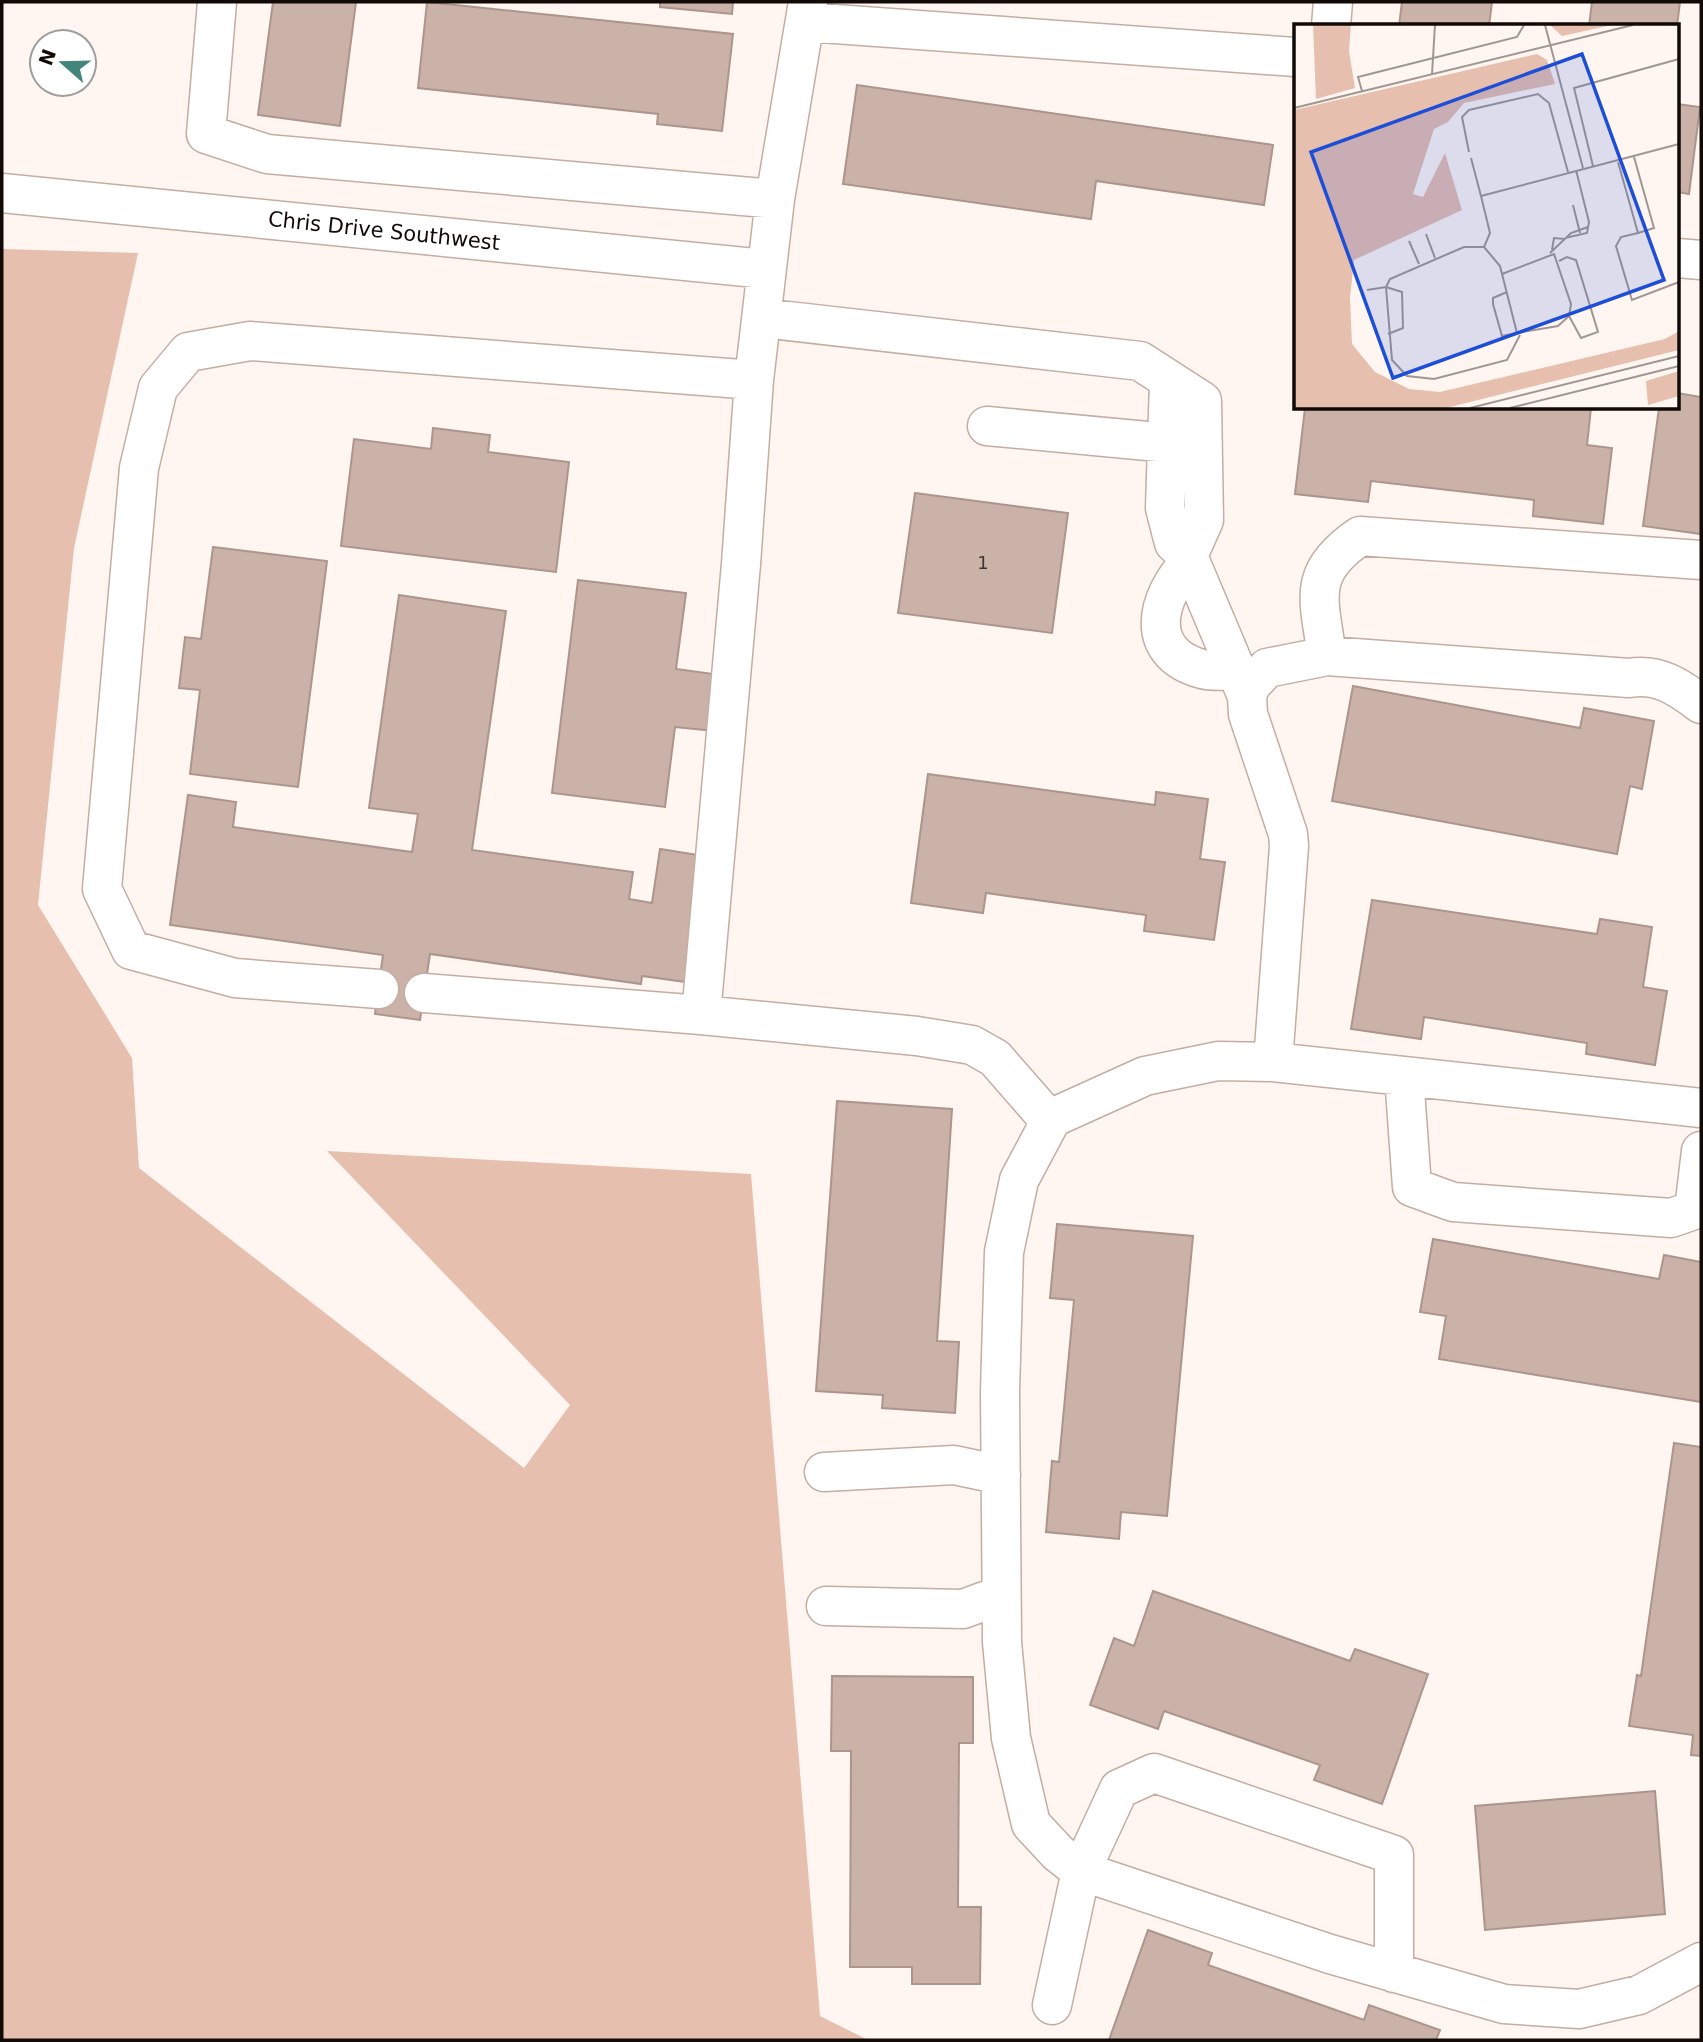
<svg xmlns="http://www.w3.org/2000/svg" width="1703" height="2042" viewBox="0 0 1703 2042" font-family="'DejaVu Sans',sans-serif">
<style>
.green{fill:#e7bfae}
.building{fill:#cab2a9;stroke:#ac958c;stroke-width:2}
.lines{fill:none;stroke-linecap:round;stroke-linejoin:round}
.minor-casing{stroke:#c4ada3;stroke-width:41}
.minor{stroke:#fff;stroke-width:38}
.labels{text-anchor:middle;stroke-width:6;stroke-linejoin:round;paint-order:stroke}
.number-label{font-size:18px;fill:#403430}
.street-label{font-size:21px;fill:#120a07;stroke:#fff}
.inset-road{fill:none;stroke:#a09793;stroke-width:2}
.view{fill:#1d4ed8;fill-opacity:0.15;stroke:#1d4ed8;stroke-width:3.5}
.inset-edge{fill:none;stroke:#120a07;stroke-width:3.5}
</style>
<rect width="100%" height="100%" fill="#fff5f1"/>
<path class="green" d="M2 249 138 253 74 548 38 905 132 1058 139 1168 524 1468 570 1405 327 1151 751 1174 820 2016 868 2040H2Z"/>
<path class="building" d="M273 2H356L340 126 258 115Z
M427 2 733 34 722 131 657 124 658 114 418 88Z
M660 2H733L732 14 660 7Z
M1402 2H1492L1489 26H1399Z
M1592 2H1680L1677 26H1589Z
M857 85 1273 145 1264 205 1096 181 1091 219 843 184Z
M1677 104 1700 107 1689 194 1677 192Z
M1677 393 1701 397V534L1643 526 1659 408H1677Z
M1305 408H1591L1587 445 1612 448 1603 524 1533 516 1534 500 1371 481 1368 502 1295 494Z
M433 428 490 435 488 452 569 462 556 572 341 546 354 439 431 449Z
M915 493 1068 513 1052 633 898 613Z
M213 547 327 561 298 787 190 774 200 690 179 688 185 637 201 639Z
M578 580 686 593 676 669 721 675 714 731 675 727 665 807 552 793Z
M399 595 506 611 472 850 633 872 629 899 652 903 660 849 704 856 686 982 642 976 641 984 430 954 420 1020 375 1014 383 955 170 925 188 795 236 802 233 827 412 852 418 814 369 808Z
M1353 686 1580 728 1584 708 1654 721 1642 789 1630 786 1617 854 1332 801Z
M928 774 1155 805 1156 792 1208 799 1200 859 1225 862 1214 940 1144 931 1146 915 986 893 983 913 911 903Z
M1372 900 1597 934 1600 919 1652 927 1643 987 1667 991 1655 1065 1586 1054 1587 1043 1424 1017 1421 1039 1351 1029Z
M837 1101 952 1109 937 1341 959 1342 955 1413 882 1408 883 1395 816 1391Z
M1057 1224 1193 1236 1167 1516 1121 1512 1119 1539 1046 1532 1052 1461 1059 1462 1074 1300 1050 1298Z
M1433 1239 1659 1279 1664 1255 1701 1262V1402L1439 1359 1446 1316 1420 1312Z
M1674 1443 1701 1447V1756L1691 1755 1693 1735 1629 1726 1637 1675 1641 1676Z
M1153 1591 1350 1661 1355 1649 1428 1674 1382 1804 1314 1780 1320 1765 1164 1711 1158 1729 1090 1705 1114 1638 1134 1646Z
M832 1676 973 1677V1743H959L958 1907H981L980 1984H912V1967H850L851 1751H831Z
M1655 1791 1665 1914 1485 1930 1475 1806Z
M1148 1930 1212 1953 1208 1965 1364 2020 1369 2005 1440 2030 1436 2040H1109Z"/>
<g class="lines">
<g class="minor-casing">
<path id="minor" d="M217 2 206 134 267 154 775 199
M807 22 1295 57
M1331 26 1333 2
M2 193 766 269
M1677 258 1701 260
M762 318 1140 361 1202 401 1204 520 1188 556
M1169 381 1165 508 1174 543 1188 556 1247 696
M987 426 1190 445
M1190 562C1155 598 1143 653 1202 669 1212 672 1225 670 1235 671
M1327 656C1319 598 1306 573 1360 536L1701 560
M379 989 235 978 131 950 102 889 139 468 158 388 188 352 250 341 754 380
M424 993 701 1015 741 564 754 380 775 199 808 2
M701 1015 917 1036 972 1045 995 1058 1043 1113 1052 1118 1145 1076 1218 1061 1273 1062 1701 1108
M1273 1062 1289 846 1288 834 1248 714 1247 696 1251 685 1267 668 1327 656 1629 678C1658 673 1679 687 1701 704
M1404 1076 1412 1187 1453 1202 1671 1218 1694 1210 1701 1151
M1052 1118 1019 1180 1004 1252 1000 1392 1002 1642 1011 1738 1031 1824 1058 1853 1081 1871 1330 1954 1504 2004 1579 2009 1639 1995 1701 1962
M824 1472 954 1465 1001 1475
M826 1606 963 1609 1001 1595
M1052 2005 1081 1871 1119 1789 1154 1773 1394 1855V1973"/>
</g>
<use href="#minor" class="minor"/>
</g>
<g class="labels">
<g class="number-label">
<text x="983" y="569">1</text>
</g>
<g class="street-label">
<text transform="translate(384 231) rotate(6)" y="7">Chris Drive Southwest</text>
</g>
</g>
<g transform="translate(1294 24)">
<rect width="385" height="385" fill="#fff5f1"/>
<path d="M19 1H57L55 27 61 64 22 75ZM256 1H318L268 12ZM243 30 253 36 261 60 170 79 154 98 140 105 119 170 129 173 151 129 168 186 60 236 56 274 58 320 81 348 115 365 146 368 371 315 385 307V326L152 384H0V86ZM385 347V372L354 381 352 357Z" fill="#e7bfae"/>
<path class="inset-road" d="M251 1 289 144M138 50 141 1M68 67 64 53 223 13 230 1M0 84 339 1M175 128 168 93 175 86 244 70 255 79 274 148M340 133 360 204 344 209M177 134 187 172 385 120M324 138 344 209 327 213 322 222 338 276 385 258M299 142 280 64 385 35M187 172 196 209 190 223 206 242 223 309 264 302 275 292 277 280 260 230 208 250M279 181 286 209M132 210 141 234M271 214 293 209 295 198 282 146M115 217 125 240M190 223H170L96 255 92 263 98 336 113 352 140 355 213 336 226 311M258 226 260 214 271 215M256 229 277 209 294 203M265 237 273 233 282 236 304 308 287 314 275 292M73 266 92 263 108 268 109 304 94 310M213 268 199 274V280L208 312 223 309M176 384 385 332M216 384 385 342"/>
<path class="view" d="M288 30 370 256 99 354 17 128Z"/>
<rect width="385" height="385" class="inset-edge"/>
</g>
<rect width="1703" height="2042" fill="none" stroke="#120a07" stroke-width="7"/>
<g transform="translate(63 63) rotate(290)"><circle r="33" fill="#ffffff" stroke="#a09d9c" stroke-width="2"/>
<path d="M0-5L12 26L0 18L-12 26Z" fill="#42867b"/>
<text y="-10" font-size="19" font-weight="bold" text-anchor="middle" fill="#120a07">N</text>
</g>
</svg>
